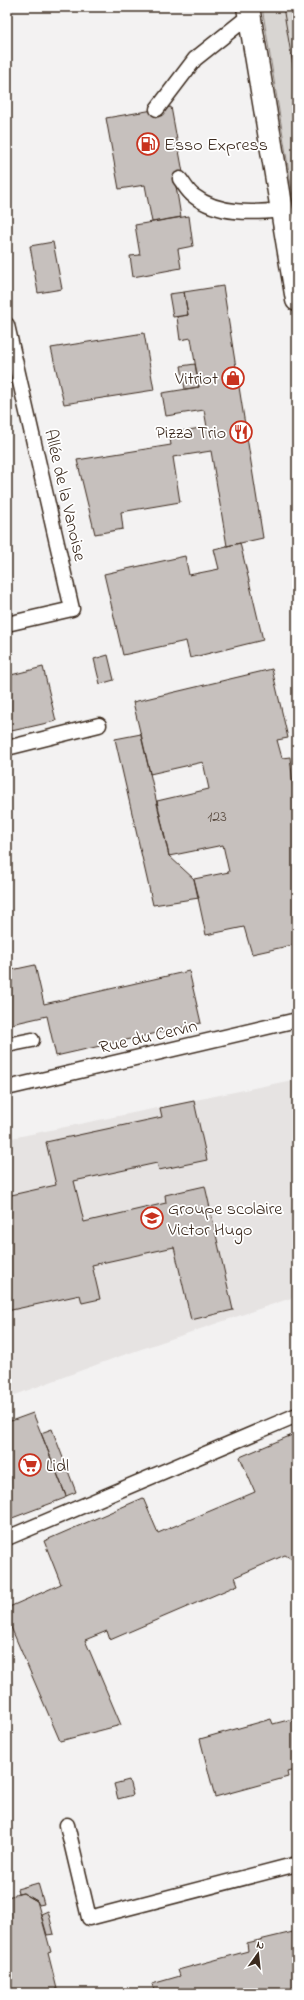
<svg xmlns="http://www.w3.org/2000/svg" width="304" height="2000" viewBox="0 0 304 2000" font-family="'Indie Flower',sans-serif">
<style>
.built{fill:#e6e3e2}
.green{fill:#d8d5d2;stroke:#8a8078}
.building{fill:#c6c0bd;stroke:#3b2a1e}
.lines{fill:none;stroke-linecap:round;stroke-linejoin:round}
.lane-casing{stroke:#3b2a1e;stroke-width:17}
.primary-casing{stroke:#3b2a1e;stroke-width:25}
.lane{stroke:#fff;stroke-width:14}
.primary{stroke:#fff;stroke-width:22}
.tram{stroke:#3b2a1e;stroke-width:1}
.labels{text-anchor:middle;stroke-width:3.5;stroke-linejoin:round;paint-order:stroke}
.number-label{font-size:16px;fill:#5e5046}
.poi-label{font-size:18px;fill:#3b2a1e;stroke:#fff;text-anchor:start}
.street-label{font-size:18px;fill:#3b2a1e;stroke:#fff}
</style>
<rect width="100%" height="100%" fill="#f3f2f2"/>
<filter id="ink" filterUnits="userSpaceOnUse"><feTurbulence type="fractalNoise" baseFrequency=".025" numOctaves="2"/><feDisplacementMap in="SourceGraphic" scale="8" xChannelSelector="R" yChannelSelector="G"/><feConvolveMatrix kernelMatrix="1 2 1 2 8 2 1 2 1" color-interpolation-filters="sRGB"/></filter>
<g filter="url(#ink)">
<path class="built" d="M297 1079V1296L112 1359 7 1398V1139Z"/>
<path class="green" d="M262 7H297V221Z"/>
<path class="building" d="M171 107 184 178 175 180 181 217 152 222 145 185 119 189 106 118Z
M189 216 193 246 178 249 181 268 133 277 130 256 140 255 135 225Z
M53 242 62 289 38 293 30 246Z
M223 286 263 538 227 546 211 451 173 457 180 502 121 512 123 529 95 534 77 460 171 445 169 433 207 427 204 410 166 416 162 393 199 387 191 338 180 340 177 317 188 315 184 292Z
M184 292 188 315 173 317 169 294Z
M144 333 154 390 64 404 51 348Z
M195 364 199 387 185 389 181 366Z
M240 543 263 640 190 658 186 641 123 655 104 574 185 556 189 575 219 569 214 549Z
M108 655 114 680 100 684 94 659Z
M43 667 56 721 7 732V676Z
M272 669 288 738 277 740 282 758 290 757 297 821V944L252 954 244 927 206 935 194 879 229 872 223 845 169 856 157 801 209 789 203 762 150 774 133 702Z
M141 734 169 856 194 879 199 898 153 905 115 739Z
M35 965 44 1004 189 971 201 1023 56 1056 47 1016 7 1025V971Z
M194 1101 207 1160 159 1170 157 1163 74 1181 84 1222 166 1203 165 1195 205 1186 233 1310 191 1320 174 1247 92 1265 100 1299 82 1303 80 1295 7 1311V1196L56 1185 46 1142 162 1117 160 1108Z
M7 1412 11 1421 33 1413 66 1496 65 1498 7 1520Z
M52 1429 76 1492 66 1496 41 1433Z
M292 1435 297 1447V1569V1562L285 1555 235 1577 238 1585 110 1640 107 1631 85 1640 121 1725 60 1741 7 1618V1608L61 1584 44 1541 143 1498 158 1533 255 1492 240 1457Z
M271 1719 273 1724 292 1719 293 1722 297 1721V1770L287 1772 288 1777 215 1797 200 1739Z
M129 1780 133 1795 118 1799 114 1784Z
M38 1883 44 1904 39 1905 37 1901 23 1893 18 1894 17 1889Z
M23 1893 37 1901 51 1952 48 1953 58 1993H7V1897Z
M48 1911 54 1934 47 1935 41 1914Z
M297 1931V1993H155L152 1984 180 1976 178 1970 248 1951 247 1943Z"/>
<g class="lines">
<g class="lane-casing">
<path id="lane" d="M157 109 195 59 249 16
M180 179C184 184 188 192 194 196 218 215 254 213 283 210
M7 325 72 609 7 624
M7 748 99 725
M7 1045 32 1040
M7 1088 297 1020
M7 1538 297 1415
M67 1825 89 1918 297 1864"/>
</g>
<g class="primary-casing">
<path id="primary" d="M248 7 297 300"/>
</g>
<use href="#lane" class="lane"/>
<use href="#primary" class="primary"/>
<path class="tram" d="M283 7 297 89"/>
</g>
</g>
<defs>
<g id="fuel-ring" transform="scale(1.15)"><circle r="9.5" fill="#fff" stroke="#c8321e" stroke-width="1.5"/><path d="M-5.5-6h7V0h2V4h1.3V-2.5L3-4.5l.8-.8L6-3V5H2.5V1h-1V6h-7ZM-4.2-4.7v3.2H.2V-4.7Z" fill="#c8321e"/></g>
<g id="shop-ring" transform="scale(1.15)"><circle r="9.5" fill="#fff" stroke="#c8321e" stroke-width="1.5"/><path d="M-5-2.5h2.3a2.7 3.5 0 0 1 5.4 0H5L5.5 6h-11ZM-1.5-2.5h3a1.5 2.3 0 0 0-3 0Z" fill="#c8321e"/></g>
<g id="restaurant-ring" transform="scale(1.15)"><circle r="9.5" fill="#fff" stroke="#c8321e" stroke-width="1.5"/><path d="M-5-6h1v4h1v-4h1v4h1v-4h1v5L-1.5 .5V6h-2V.5L-5-1ZM5-6V6H3V1.5H1.5Q1.5-4 5-6Z" fill="#c8321e"/></g>
<g id="school-ring" transform="scale(1.15)"><circle r="9.5" fill="#fff" stroke="#c8321e" stroke-width="1.5"/><path d="M0-5L7-2L0 1L-7-2ZM-4 1L0 2.5L4 1V4Q0 6-4 4Z" fill="#c8321e"/></g>
<g id="supermarket-ring" transform="scale(1.15)"><circle r="9.5" fill="#fff" stroke="#c8321e" stroke-width="1.5"/><path d="M-6-5.5h2.5l.6 2H6L4.5 2H-2.5L-4.4-4H-6ZM-1.5 3.2a1.3 1.3 0 1 0 .1 0ZM3 3.2a1.3 1.3 0 1 0 .1 0Z" fill="#c8321e"/></g>
</defs>
<g fill-rule="evenodd">
<use href="#fuel-ring" x="148" y="144"/>
<use href="#shop-ring" x="233" y="378"/>
<use href="#restaurant-ring" x="241" y="432"/>
<use href="#school-ring" x="152" y="1218"/>
<use href="#supermarket-ring" x="30" y="1465"/>
</g>
<g class="labels">
<g class="number-label">
<text x="217" y="821">123</text>
</g>
<g class="poi-label">
<text x="164" y="150">Esso Express</text>
<text x="218" y="384" text-anchor="end">Vitriot</text>
<text x="226" y="438" text-anchor="end">Pizza Trio</text>
<text x="168" y="1214">Groupe scolaire<tspan x="168" dy="21">Victor Hugo</tspan></text>
<text x="46" y="1471">Lidl</text>
</g>
<g class="street-label">
<text transform="translate(66 495) rotate(77)" y="6">Allée de la Vanoise</text>
<text transform="translate(148 1036) rotate(-13)" y="6">Rue du Cervin</text>
</g>
</g>
<rect width="304" height="2000" fill="none" stroke="#fff" stroke-width="24"/>
<rect x="12" y="12" width="280" height="1976" fill="none" stroke="#3b2a1e" stroke-width="1.5" filter="url(#ink)"/>
<g transform="translate(258 1954) rotate(15)" stroke="#ffffff" stroke-width="3" paint-order="stroke">
<path d="M0-3L7 15L0 10L-7 15Z" fill="#3b2a1e"/>
<text y="-6" font-size="11" font-weight="bold" text-anchor="middle" fill="#3b2a1e">N</text>
</g>
</svg>
